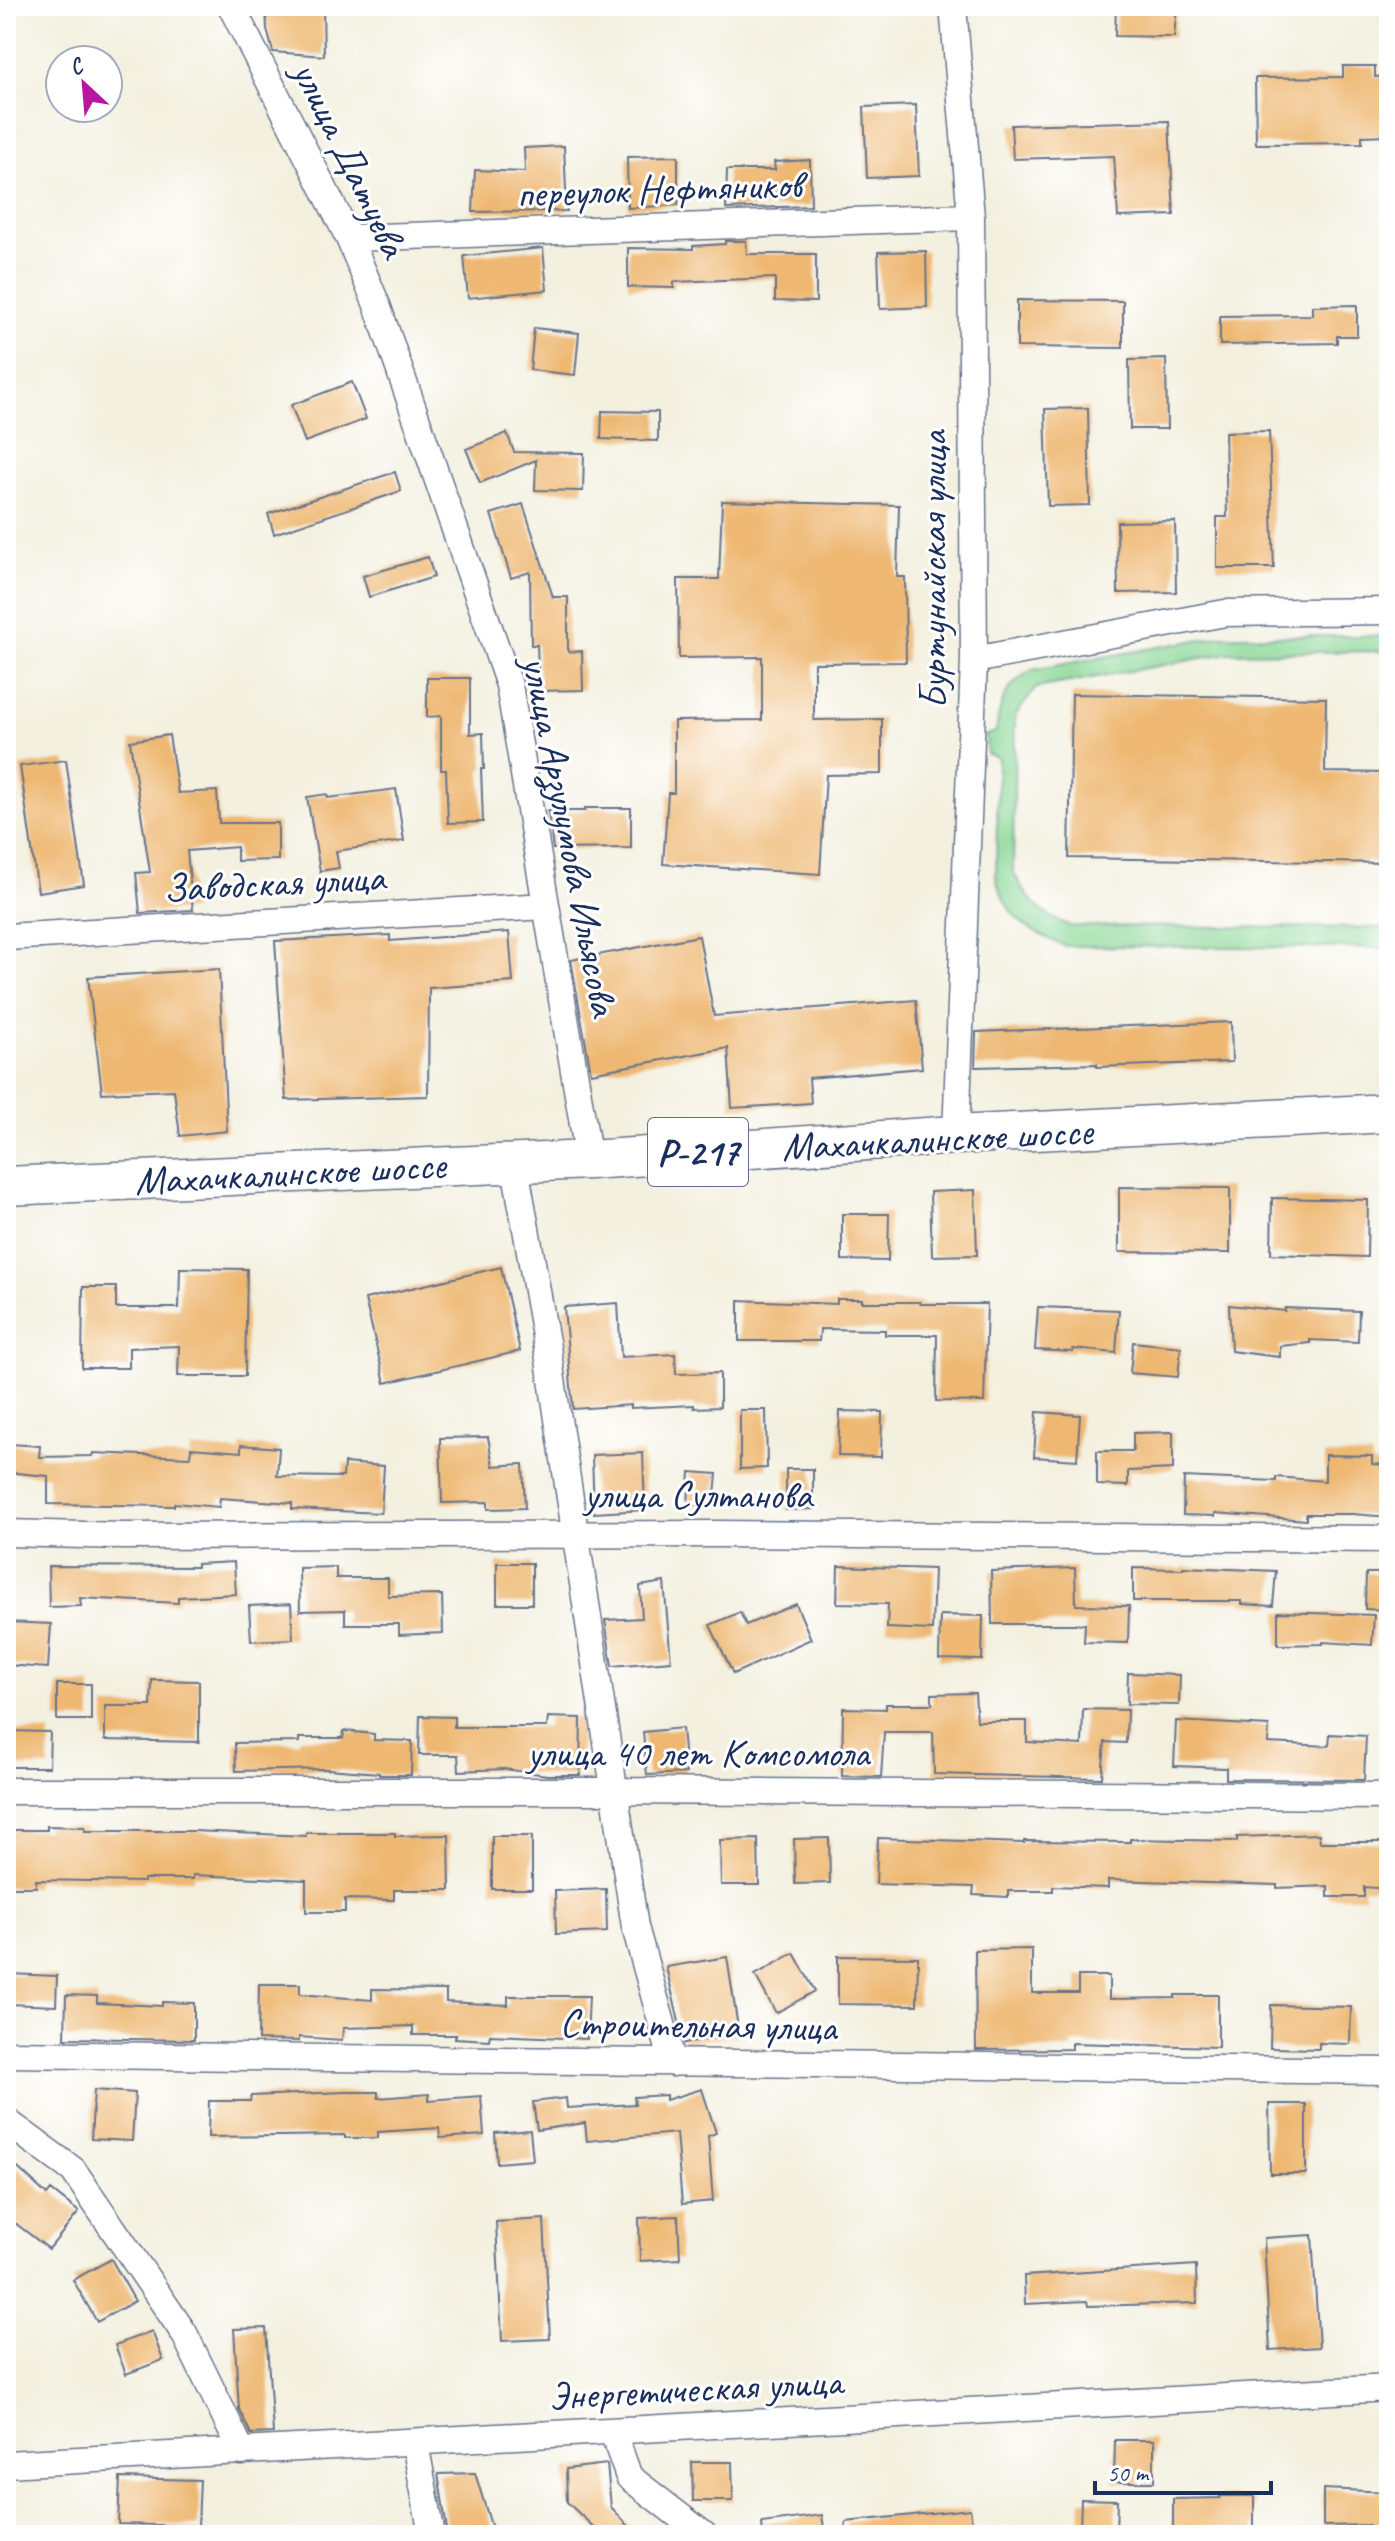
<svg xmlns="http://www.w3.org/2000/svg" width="1395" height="2541" viewBox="0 0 1395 2541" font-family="Caveat,sans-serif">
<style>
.green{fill:#89d795;stroke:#52837a;stroke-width:2}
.building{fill:#eeb872}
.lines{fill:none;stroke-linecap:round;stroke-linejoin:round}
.minor-casing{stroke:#67738b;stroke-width:29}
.highway-casing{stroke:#67738b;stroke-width:41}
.minor{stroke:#fff;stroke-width:26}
.highway{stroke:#fff;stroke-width:38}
.labels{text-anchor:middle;stroke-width:6;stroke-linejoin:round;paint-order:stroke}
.shield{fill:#fff;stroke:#5f6d8e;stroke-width:2}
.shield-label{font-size:38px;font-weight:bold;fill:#1b2f5e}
.street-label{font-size:40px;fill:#1b2f5e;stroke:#fff}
</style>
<rect width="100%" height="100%" fill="#fff"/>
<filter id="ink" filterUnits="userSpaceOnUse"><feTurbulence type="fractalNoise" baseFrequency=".0125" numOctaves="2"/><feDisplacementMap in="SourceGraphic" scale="16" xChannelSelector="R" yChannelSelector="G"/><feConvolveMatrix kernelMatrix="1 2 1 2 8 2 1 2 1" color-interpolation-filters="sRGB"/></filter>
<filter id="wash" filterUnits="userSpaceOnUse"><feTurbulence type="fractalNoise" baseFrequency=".006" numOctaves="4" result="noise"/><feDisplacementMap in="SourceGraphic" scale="32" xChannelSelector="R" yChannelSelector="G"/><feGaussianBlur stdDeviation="1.8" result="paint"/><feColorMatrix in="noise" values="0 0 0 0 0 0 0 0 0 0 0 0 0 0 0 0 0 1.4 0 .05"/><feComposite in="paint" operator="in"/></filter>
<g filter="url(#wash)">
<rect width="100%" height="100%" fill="#f3f0df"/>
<path class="green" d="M1219 636H1389V651L1229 653 1036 688 1015 716 1013 871C1026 899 1041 915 1070 926L1389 928V948L1065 946C1028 930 1007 920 996 878L998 757 987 754 986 735 996 732C1001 700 1003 687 1032 670Z"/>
<g id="blocks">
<path class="building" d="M323 6 324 56 273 52 267 29 266 7Z
M1116 6H1177L1174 37 1115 36Z
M1343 66H1375V77L1389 75V135L1362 136V143L1256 144 1255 78 1343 77Z
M916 105 919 176 867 178 864 107Z
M1169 121 1174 215 1118 217 1114 156 1013 159 1011 125Z
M564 146 567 211 473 212 475 170 525 172 524 148Z
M678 156V205L628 208 627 157Z
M810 160 811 206 726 209 727 170H775L774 162Z
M725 241H746L747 254H816V302L775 301V278L674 282V288L628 287V248L693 249V246L725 244Z
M543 248 547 290 468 298 464 256Z
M926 251 927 307 880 309 878 252Z
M1017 300 1123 301V348L1017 347Z
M1357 305V336H1337V343L1220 345V316L1312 315V306Z
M534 328 579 333 575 375 530 370Z
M1166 359 1167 429H1130L1129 360Z
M352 382 366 419 305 442 291 405Z
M1088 408 1090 505 1048 506 1045 409Z
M602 411 658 412V441L601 439Z
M1269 431 1274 568H1217V517H1227L1225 432Z
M507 433 514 452 584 453 583 491 535 490 536 460 480 483 466 449Z
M395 472 401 491 274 534 268 514Z
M722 501 899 505 897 577H905L906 662 814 663V720L882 719V774L826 775 820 874 663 864 668 793H674V721L762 720V657L679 658 678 579H719Z
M523 504 553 597H568V652L582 651 583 690 539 691 537 645H531L530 572 511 578 491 514Z
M1175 521 1176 592 1118 593 1117 522Z
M428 557 434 577 369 597 363 576Z
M427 678H470V734L483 733 484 769H481L483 822 448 823 446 770H441V716L427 717Z
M1072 694 1326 698 1325 772 1389 773V863L1069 858Z
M169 735 178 793 217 791 219 823H278V860L237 861V847L187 851 193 910 140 913 136 873 150 872 130 741Z
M66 760 84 885 38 892 20 766Z
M396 789 404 841 336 851 339 868 320 871 307 797 327 794 328 798Z
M585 808H631V848L553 849 548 811H585Z
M509 932 513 982 429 988 428 1096 286 1100 275 941 390 935V941Z
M699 936 714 1016 916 1000 922 1068 809 1078 811 1103 732 1108 728 1048 591 1073 571 960Z
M219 969 227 1131 180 1136 174 1090 102 1093 88 977Z
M1231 1022 1232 1062 1097 1067V1064L975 1067 976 1032Z
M1119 1187 1230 1188V1253L1119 1252Z
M975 1190 977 1255 932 1256 930 1192Z
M1272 1198 1368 1200 1367 1257 1271 1254Z
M842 1214H889L888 1261 842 1260Z
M501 1267 520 1351 385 1383 365 1299Z
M180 1268 247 1269 245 1376H178L179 1346 129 1348V1368H82L83 1287H116V1308H179Z
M837 1299H862V1302H920V1304H987L984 1402 936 1401 937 1335H885V1330L820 1329 819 1341H739V1300L837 1304Z
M618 1303 621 1357 675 1354 676 1374 720 1373V1407L694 1408V1405L631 1408V1405L573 1409 564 1307Z
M1229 1305 1285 1311V1308L1359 1311 1358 1342 1310 1340V1343L1280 1346V1357L1231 1351Z
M1038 1307 1119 1310 1116 1353 1073 1349V1352L1035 1350Z
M1133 1342 1181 1347 1178 1377 1130 1373Z
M740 1410H766L767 1468 740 1469Z
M840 1411 882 1412 881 1457 838 1456Z
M1037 1412 1080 1415 1077 1460 1034 1457Z
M1173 1432V1469L1128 1471V1486L1097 1485V1451H1133V1433Z
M488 1437 493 1466 523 1464 525 1508 488 1509V1502L442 1503 440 1438Z
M10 1444 40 1446 39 1457 92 1456 93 1453 190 1457 191 1448 241 1452V1445L279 1448 277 1476 343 1477 344 1463 384 1466 381 1513 292 1509V1503L220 1498 219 1507 174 1503V1506L48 1504V1476L6 1472V1457H9Z
M643 1453 645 1510 594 1513 592 1455Z
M1325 1455 1372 1456V1464L1389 1465V1517L1352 1514H1306V1520L1215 1513V1516L1183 1515 1184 1477 1276 1481V1477L1325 1481Z
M786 1469H813V1509L786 1510Z
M690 1472 717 1474 714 1506 688 1504Z
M234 1562 236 1594 178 1597V1603L80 1598 81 1606 49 1607 48 1566 197 1567V1564Z
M497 1563H532V1604H497Z
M838 1566 934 1569 932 1630 887 1628 888 1604 837 1603Z
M336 1567V1578H388V1596L442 1595 443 1633 399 1635V1624H345V1610L300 1611 299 1568Z
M1183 1567 1276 1571 1273 1606 1242 1604V1601H1133V1568L1183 1569Z
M1075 1568 1076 1605 1129 1606 1128 1643 1084 1642 1085 1624H992L991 1571Z
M1366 1573H1389V1610L1365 1609Z
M664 1582 671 1661 612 1666 605 1620 642 1618 640 1586Z
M291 1604 293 1639 251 1641 249 1606Z
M796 1604 811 1639 733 1674 710 1625 740 1612 746 1625Z
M1278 1612 1374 1615 1372 1645 1323 1642V1644L1278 1645Z
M940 1615 983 1616 982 1660 939 1659Z
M6 1622 51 1624 48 1668 6 1665Z
M1128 1673 1180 1675 1179 1705 1127 1704Z
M152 1680 199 1681V1742L105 1740V1706H151Z
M57 1684H91V1720H57Z
M975 1693 977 1721H1027V1742L1082 1745 1083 1709 1127 1710 1126 1743 1105 1742 1102 1778 934 1774 933 1732H884L881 1777 842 1776 843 1708 886 1709V1704H932V1694Z
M420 1716 454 1717V1727H547L548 1717 581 1718 580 1775H547L504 1769 459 1771 458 1755H419Z
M1176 1721 1269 1726 1268 1743 1329 1746 1330 1734 1366 1736 1364 1780 1226 1779V1768L1174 1766Z
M682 1728 686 1773 647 1775 643 1732Z
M8 1731 50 1732 49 1767H8Z
M344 1731 374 1734V1740L412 1741 411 1775H379V1773L327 1769 236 1771 235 1743 299 1742V1738H343Z
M47 1826 85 1827V1831H193L306 1836V1833H395V1836L449 1835 450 1890H394V1900L345 1899V1912H306V1880L193 1875V1879H144V1882L36 1880V1887H6V1830H47Z
M1319 1834 1320 1842H1389V1889L1364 1887V1897H1328V1886L1277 1888V1885L1108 1880V1888L1053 1886V1891H1008V1897L973 1895 974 1887 876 1884 878 1838 1024 1843V1841L1130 1842V1839L1237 1841V1837Z
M492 1836H532V1889H492Z
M829 1838 830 1883 795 1884 794 1839Z
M758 1839 759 1885H721L720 1840Z
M606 1889 607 1932 556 1934 555 1891Z
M1032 1949V1993H1078V1976H1109V1999L1175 1998V1995H1218V2047L1072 2043V2049L976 2050 975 1950Z
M794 1953 815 1991 776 2013 755 1975Z
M838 1956 918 1957 917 2005 838 2004Z
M727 1957 739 2034 684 2043 666 1967Z
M9 1974 57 1976 56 2006 8 2004Z
M259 1984H300V1994L372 2000V1989L446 1990V2002L508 2005V1996H589L587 2039 490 2035 489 2040 455 2038 456 2035H413V2026L343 2028 342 2040 299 2037V2041L258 2040Z
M66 1995 97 1996V2003L162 2006V2002L194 2003V2040L65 2038Z
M1271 2005 1351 2007 1350 2044 1319 2043V2049L1270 2048Z
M702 2089 716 2133 708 2136 713 2201 682 2204 676 2133 587 2141 585 2123 537 2130 533 2102 566 2098 567 2108 635 2104 634 2097 666 2095V2100Z
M94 2090 135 2093 132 2141 91 2139Z
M345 2092H378V2098L429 2094V2100L481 2096 484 2135 440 2138 439 2128 378 2132V2138H345V2135L208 2137 209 2101H250L251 2096Z
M1269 2104H1306V2174H1270Z
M530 2130 533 2160 497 2163 495 2133Z
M6 2157 47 2195 51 2190 79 2212 49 2249 6 2216Z
M678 2216 680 2259 640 2261 639 2218Z
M544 2219 550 2339 502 2341 496 2222Z
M1312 2235 1319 2347 1270 2350 1264 2238Z
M111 2259 135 2301 97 2322 73 2280Z
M1196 2265 1197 2303 1088 2306 1087 2301 1025 2304 1024 2276Z
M266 2328 273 2433 251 2434 239 2409 234 2329Z
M152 2331 163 2360 126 2374 115 2345Z
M1115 2440H1154V2482H1114Z
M692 2462H732L733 2501H693Z
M607 2464 611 2507 637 2535H602L567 2502 566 2469Z
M475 2473 494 2535H448L438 2474Z
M120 2478 200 2480 198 2526 118 2524Z
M1323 2489 1389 2492V2534L1369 2533V2525L1323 2526Z
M1220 2496H1254V2535H1173V2499L1220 2498Z
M1081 2499 1117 2500 1116 2535H1080Z
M970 2509 973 2535H846V2522Z
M822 2515 825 2535H763L762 2523Z"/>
</g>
</g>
<g filter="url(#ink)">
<use href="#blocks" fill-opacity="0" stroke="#67738b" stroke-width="2"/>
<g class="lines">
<g class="minor-casing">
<path id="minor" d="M231 6 349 238 377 305 509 685 589 1160
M953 6 971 217 974 660 956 1135
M349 238 971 217
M974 660 1225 613 1389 611
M6 937 546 906
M514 1161 548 1353 635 1927 673 2063
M6 1533 124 1536 718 1534 1389 1539
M6 1791H613L1389 1796
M6 2054 1389 2071
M6 2121 73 2170 184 2333 242 2452
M613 2432 629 2477 704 2535
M415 2443 432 2535
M6 2464 1389 2388"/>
</g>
<g class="highway-casing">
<path id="highway" d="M6 1186 589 1160 956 1135 1389 1113"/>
</g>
<use href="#minor" class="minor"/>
<use href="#highway" class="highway"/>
</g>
</g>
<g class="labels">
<rect class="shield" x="648" y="1118" width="100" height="68" rx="6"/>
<g class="shield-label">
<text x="698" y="1165">Р-217</text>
</g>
<g class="street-label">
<text transform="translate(351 159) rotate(64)" y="14">улица Датуева</text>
<text transform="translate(659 188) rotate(-2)" y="14">переулок Нефтяников</text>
<text transform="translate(932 570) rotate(-90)" y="14">Буртунайская улица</text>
<text transform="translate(571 836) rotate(79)" y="14">улица Арзулумова Ильясова</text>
<text transform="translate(274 882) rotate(-3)" y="14">Заводская улица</text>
<text transform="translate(937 1138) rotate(-3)" y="14">Махачкалинское шоссе</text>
<text transform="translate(290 1172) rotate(-3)" y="14">Махачкалинское шоссе</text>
<text x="698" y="1508">улица Султанова</text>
<text x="698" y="1766">улица 40 лет Комсомола</text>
<text transform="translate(698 2024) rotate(1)" y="14">Строительная улица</text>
<text transform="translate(695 2388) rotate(-3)" y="14">Энергетическая улица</text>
</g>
</g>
<rect width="1395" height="2541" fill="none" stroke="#fff" stroke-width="32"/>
<g transform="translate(84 84) rotate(334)"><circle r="38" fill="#ffffff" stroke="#a4acbf" stroke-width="2"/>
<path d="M0-6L14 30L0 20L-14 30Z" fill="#b5179e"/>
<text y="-12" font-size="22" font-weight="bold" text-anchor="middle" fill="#1b2f5e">С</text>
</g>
<path d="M1095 2481v12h176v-12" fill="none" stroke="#1b2f5e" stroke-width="4"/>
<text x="1107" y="2481" font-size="24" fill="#1b2f5e" stroke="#ffffff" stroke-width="6" paint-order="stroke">50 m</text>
</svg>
